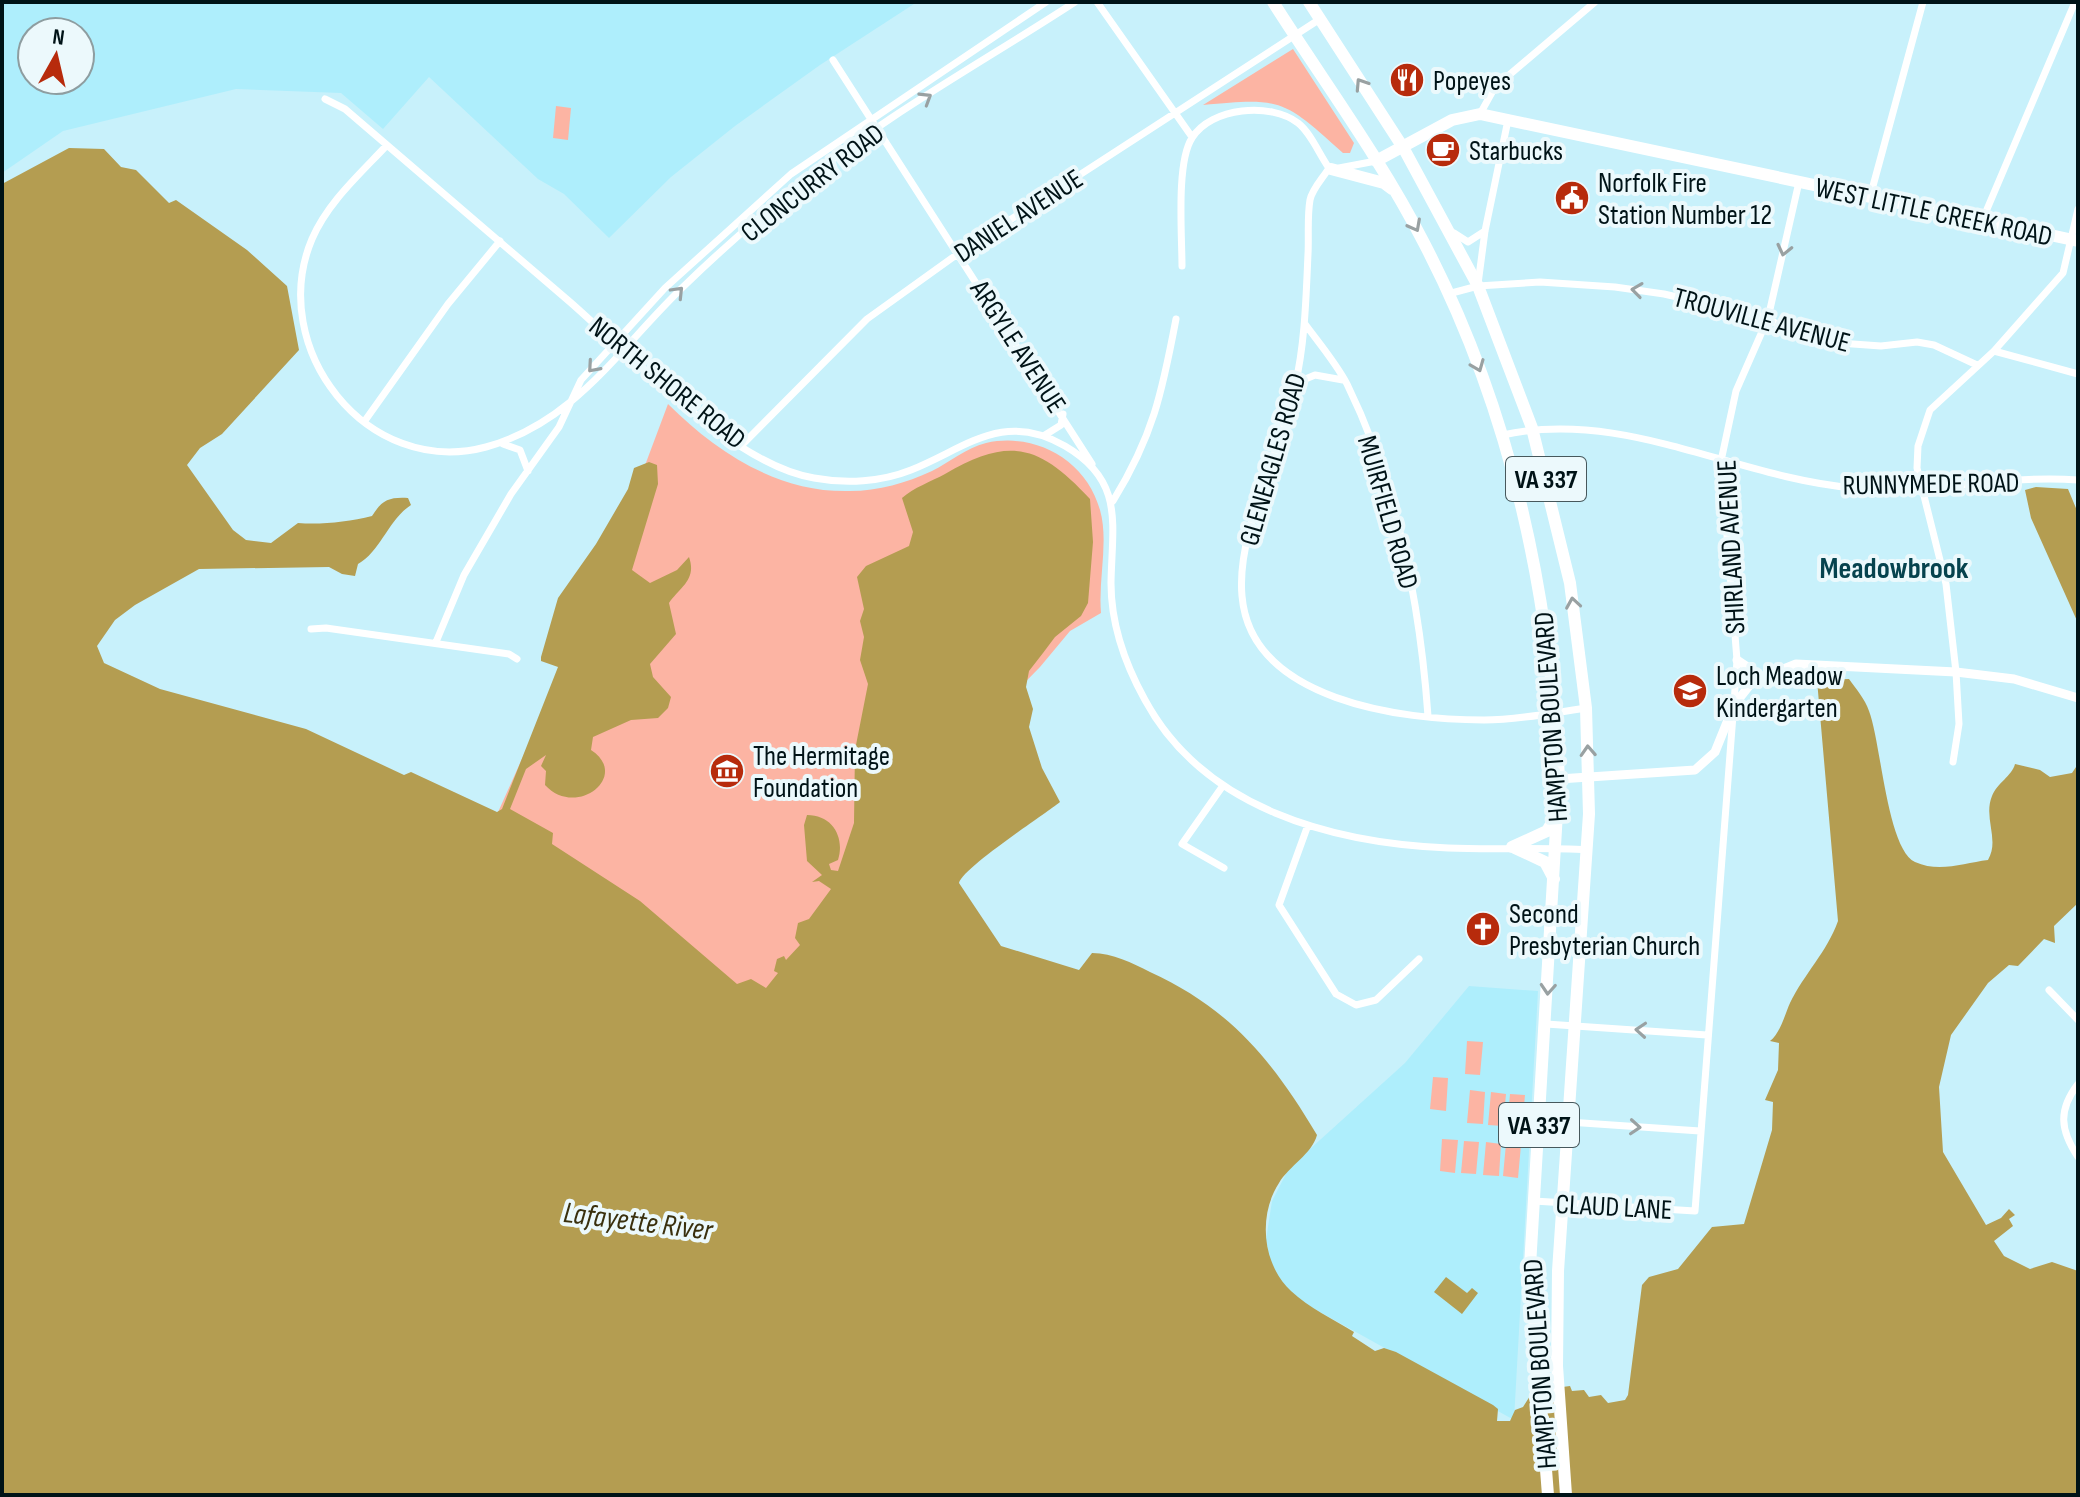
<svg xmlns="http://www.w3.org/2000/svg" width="2080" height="1497" viewBox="0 0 2080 1497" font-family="'Sofia Sans Condensed',sans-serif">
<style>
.built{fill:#aeeefc;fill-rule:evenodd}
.green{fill:#fcb4a3}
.water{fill:#b49d51}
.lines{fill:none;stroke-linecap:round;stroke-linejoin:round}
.minor{stroke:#fff;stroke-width:7}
.tertiary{stroke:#fff;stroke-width:9}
.primary{stroke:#fff;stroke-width:12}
.oneway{stroke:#99a1a2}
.labels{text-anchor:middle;stroke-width:8;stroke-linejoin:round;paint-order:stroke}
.shield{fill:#ecf9fc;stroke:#47585c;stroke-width:2}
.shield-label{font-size:26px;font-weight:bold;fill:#001317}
.poi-label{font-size:28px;fill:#001317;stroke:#ecf9fc;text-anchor:start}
.street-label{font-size:28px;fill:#001317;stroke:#ecf9fc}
.neighbourhood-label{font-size:30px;font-weight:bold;fill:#06434e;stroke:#ecf9fc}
.water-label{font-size:30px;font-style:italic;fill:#3a300e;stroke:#ecf9fc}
</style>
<rect width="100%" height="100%" fill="#c8f1fb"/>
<path class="built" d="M2 2H917L820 65 735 126 671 177 609 238 564 194 538 179 429 77 383 129 341 93 236 89 63 131 2 173ZM32 32H80V80H32Z
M1469 986 1538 991 1514 1420 1275 1287 1266 1240 1272 1201 1289 1168 1405 1063Z"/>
<path class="green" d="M1293 49 1354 143 1350 153H1343C1284 100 1282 97 1203 105Z
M556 106 571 108 568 140 553 138Z
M668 404C717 453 779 493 850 491 879 491 906 483 932 471 950 462 966 448 986 443 1036 432 1086 460 1100 510 1109 542 1098 579 1101 613L1070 631 1040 667 851 859 728 1212 490 830 543 712 601 669 629 508Z
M1467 1041 1483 1042 1480 1075 1465 1074Z
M1433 1077 1448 1078 1446 1111 1430 1109Z
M1470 1090 1485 1092 1483 1124 1467 1123Z
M1491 1092 1506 1094 1503 1126 1488 1125Z
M1510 1094 1525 1095 1522 1128 1507 1127Z
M1442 1139 1458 1140 1455 1173 1440 1171Z
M1464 1141 1479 1142 1476 1174 1461 1173Z
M1486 1142 1501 1144 1499 1176 1483 1175Z
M1506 1144 1521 1145 1518 1178 1503 1176Z"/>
<path class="water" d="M69 148 104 149 121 167 136 170 169 203 176 200 247 250 287 286 299 350 222 434 200 448 187 465 233 530 246 540 271 543 298 523C320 525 348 522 372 516 382 500 389 497 408 498L411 505C388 520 381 551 358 564L355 576 342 574 329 567 199 569 135 605 115 620 97 646 104 663 160 689 306 729 404 775 411 772 497 812 502 809 558 667 541 661V657L558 598 596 544 628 489 634 468 649 462 657 465 658 484 632 570 650 583 677 570 689 557C697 580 680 587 669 603L676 634 650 664 653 677 671 697 668 708 658 718 631 720 593 737 591 750C631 776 576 819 545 785L546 771 541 766 546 755 526 769 510 809 553 833 552 844 640 901 737 984 751 979 766 988 778 973 774 971 777 959 784 956 786 960 800 945 795 938 798 923 809 919 831 889 819 881 812 882 822 875 807 861 804 825 807 815C833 815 845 838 838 860L829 864 831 870 838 871 854 823 855 750 868 684 860 660 864 637 860 621 864 609 857 577 866 566 909 546 913 532 902 498C913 488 932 481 945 474 1010 436 1040 445 1090 499L1093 542 1088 603 1081 616 1055 637 1043 653 1029 671 1026 687 1033 709 1029 727 1042 768 1060 802C1042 816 963 868 959 883L1001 946 1079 970 1092 953C1113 953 1132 963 1150 972 1229 1008 1272 1059 1317 1135 1312 1154 1289 1166 1279 1183 1258 1215 1262 1264 1291 1291 1309 1308 1333 1319 1354 1332L1352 1336 1375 1351 1384 1348 1396 1352 1493 1405 1498 1409 1497 1421H1510L1515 1410 1523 1407 1533 1391 1570 1386 1572 1391 1584 1390 1589 1397 1601 1395 1608 1403 1625 1400 1628 1395 1642 1285 1649 1277 1678 1269 1712 1227 1744 1224 1772 1130 1773 1102 1765 1100 1778 1070 1779 1043 1770 1041C1780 1034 1785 1014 1790 1003 1804 974 1827 952 1838 921L1817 680 1849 679C1856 689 1865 699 1869 711 1881 742 1887 849 1915 862 1939 873 1964 863 1988 860 2000 840 1983 818 1992 796 1997 783 2012 776 2015 764L2040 770 2050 777 2072 773 2078 764V903L2054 926 2055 943 2044 939 2018 966 2009 965 1988 983 1951 1035 1939 1087 1943 1152 1986 1225 2001 1218 2009 1209 2015 1215 2009 1219 2013 1226 1994 1241 2004 1256 2030 1269 2052 1262 2078 1271V1495H2V184Z
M2036 487 2068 489 2078 513V623L2031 518 2025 490Z
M1446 1277 1467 1293 1472 1288 1478 1293 1462 1314 1434 1292Z"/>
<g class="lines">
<path class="minor" d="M1097 2 1192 137
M833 60 1092 464
M325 99 345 109C420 173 495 237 570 302 632 356 733 465 814 478 846 484 881 482 911 470 966 448 1003 410 1065 446 1125 481 1112 524 1111 583 1111 624 1125 664 1145 700 1204 809 1332 843 1448 848 1495 850 1541 847 1588 850
M1480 114 1495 87 1595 2
M387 145C360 174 328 202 312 239 266 348 367 479 486 447 576 422 620 347 684 286 720 251 759 217 798 186 884 116 983 62 1075 2
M1329 168C1323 178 1312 189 1310 200 1307 217 1309 236 1308 254 1306 298 1305 343 1295 386 1281 452 1236 532 1242 596 1251 701 1402 720 1484 720 1517 720 1553 713 1586 708
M1339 168 1376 161
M1870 197 1923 2
M1982 221 2075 2
M1454 233 1468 242 1485 231
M1182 266C1182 236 1176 162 1192 138 1211 107 1271 102 1298 123 1311 133 1319 154 1329 168
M1478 284 1485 231 1508 120
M1448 294 1478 286 1540 282 1615 287 1664 294 1768 318 1784 329 1825 342 1881 346 1917 342 1934 345 1977 365
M1305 324C1319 343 1336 363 1347 384 1397 486 1420 604 1428 716
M1994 351 2078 374
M1296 383 1315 375 1343 380
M364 422 448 304 500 241
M1045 435 1061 425 1063 414
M1503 435C1623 408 1736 478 1854 488 1928 495 2004 474 2078 480
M503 444 520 450 528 471
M742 445 867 319 959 253 1320 19
M1113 501C1153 436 1162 393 1176 319
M311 629 326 628 509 654 517 659
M436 642 464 575 511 494 559 427 581 380 665 288 791 174 1046 2
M1734 703 1737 660 1721 461 1736 391 1768 318 1799 182
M1953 762 1959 724 1956 672 1946 584 1917 468 1918 446 1930 410 1994 351 2063 273 2078 209
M1222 787 1182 844 1224 868
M1308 825 1279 905 1336 994 1356 1005 1376 1000 1419 959
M2049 990 2078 1020
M1546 1024 1707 1035
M2078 1084C2058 1110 2060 1130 2078 1157
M1539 1120 1700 1131
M1534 1201 1695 1211 1733 715"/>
<path class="tertiary" d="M1737 660 1761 676
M1559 779 1695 770 1715 752 1734 705 1753 681 1796 664 1956 672 2014 679 2078 698"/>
<path class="primary" d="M1273 2C1324 82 1381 159 1424 243 1511 410 1550 592 1559 779L1530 1266 1548 1495
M1309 2 1404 149 1478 286 1532 428 1570 583 1586 708 1589 814 1558 1271 1557 1366 1566 1495
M1376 161 1452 120 1480 114 2078 241
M1331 169 1384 183 1392 189
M1512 847 1547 831 1557 814
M1515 848 1545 862 1554 879"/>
</g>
<defs><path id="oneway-chevron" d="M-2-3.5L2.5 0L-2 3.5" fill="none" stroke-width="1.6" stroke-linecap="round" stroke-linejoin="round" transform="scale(2)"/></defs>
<g class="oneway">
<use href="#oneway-chevron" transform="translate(1361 84) rotate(-123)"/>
<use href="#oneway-chevron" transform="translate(926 98) rotate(-32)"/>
<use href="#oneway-chevron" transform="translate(1415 226) rotate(62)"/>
<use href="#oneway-chevron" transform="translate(1784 250) rotate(103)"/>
<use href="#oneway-chevron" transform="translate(1637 290) rotate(-172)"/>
<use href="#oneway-chevron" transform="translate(678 292) rotate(-46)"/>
<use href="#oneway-chevron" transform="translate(1478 366) rotate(68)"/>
<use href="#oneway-chevron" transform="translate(593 367) rotate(131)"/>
<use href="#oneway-chevron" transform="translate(1573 603) rotate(-99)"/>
<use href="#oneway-chevron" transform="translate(1588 751) rotate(-93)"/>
<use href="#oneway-chevron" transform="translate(1548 989) rotate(94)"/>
<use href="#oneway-chevron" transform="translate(1641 1030) rotate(-176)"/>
<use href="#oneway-chevron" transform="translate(1635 1127) rotate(4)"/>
</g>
<defs>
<g id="restaurant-disc" transform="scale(1.8)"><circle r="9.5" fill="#b72b0c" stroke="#ecf9fc"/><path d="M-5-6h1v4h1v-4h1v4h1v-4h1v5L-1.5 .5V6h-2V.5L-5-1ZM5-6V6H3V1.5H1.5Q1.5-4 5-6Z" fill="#fff"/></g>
<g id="cafe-disc" transform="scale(1.8)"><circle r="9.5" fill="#b72b0c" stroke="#ecf9fc"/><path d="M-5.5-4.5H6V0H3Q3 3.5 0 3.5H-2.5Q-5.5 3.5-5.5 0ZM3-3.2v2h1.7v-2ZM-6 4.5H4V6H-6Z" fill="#fff"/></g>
<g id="civic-disc" transform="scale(1.8)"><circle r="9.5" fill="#b72b0c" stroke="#ecf9fc"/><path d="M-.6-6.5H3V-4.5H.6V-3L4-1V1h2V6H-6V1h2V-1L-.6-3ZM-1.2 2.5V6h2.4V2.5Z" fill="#fff"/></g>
<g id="school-disc" transform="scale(1.8)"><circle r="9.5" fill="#b72b0c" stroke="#ecf9fc"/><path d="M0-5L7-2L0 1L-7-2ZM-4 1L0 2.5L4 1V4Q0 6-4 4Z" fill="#fff"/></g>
<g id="museum-disc" transform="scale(1.8)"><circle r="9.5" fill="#b72b0c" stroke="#ecf9fc"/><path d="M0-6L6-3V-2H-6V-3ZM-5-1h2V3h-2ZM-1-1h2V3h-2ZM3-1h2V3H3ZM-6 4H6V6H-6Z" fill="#fff"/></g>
<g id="church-disc" transform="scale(1.8)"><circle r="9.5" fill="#b72b0c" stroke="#ecf9fc"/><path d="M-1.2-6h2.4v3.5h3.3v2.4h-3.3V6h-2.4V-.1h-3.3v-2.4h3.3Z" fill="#fff"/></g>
</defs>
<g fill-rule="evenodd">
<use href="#restaurant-disc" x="1407" y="80"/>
<use href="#cafe-disc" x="1443" y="150"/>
<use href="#civic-disc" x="1572" y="198"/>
<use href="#school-disc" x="1690" y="691"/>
<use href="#museum-disc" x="727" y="771"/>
<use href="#church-disc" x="1483" y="929"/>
</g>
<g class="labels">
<g class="shield">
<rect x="1506" y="457" width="80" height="44" rx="6"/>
<rect x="1499" y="1103" width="80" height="44" rx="6"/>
</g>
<g class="shield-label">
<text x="1546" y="488">VA 337</text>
<text x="1539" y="1134">VA 337</text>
</g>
<g class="poi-label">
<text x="1433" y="90">Popeyes</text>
<text x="1469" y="160">Starbucks</text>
<text x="1598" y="192">Norfolk Fire<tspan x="1598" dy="32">Station Number 12</tspan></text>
<text x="1716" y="685">Loch Meadow<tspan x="1716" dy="32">Kindergarten</tspan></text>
<text x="753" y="765">The Hermitage<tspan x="753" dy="32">Foundation</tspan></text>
<text x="1509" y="923">Second<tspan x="1509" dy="32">Presbyterian Church</tspan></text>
</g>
<g class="street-label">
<text transform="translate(812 182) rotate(-38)" y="10">CLONCURRY ROAD</text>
<text transform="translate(1934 211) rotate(12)" y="10">WEST LITTLE CREEK ROAD</text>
<text transform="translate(1018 215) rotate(-33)" y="10">DANIEL AVENUE</text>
<text transform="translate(1762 319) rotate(15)" y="10">TROUVILLE AVENUE</text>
<text transform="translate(1019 346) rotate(57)" y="10">ARGYLE AVENUE</text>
<text transform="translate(668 382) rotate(39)" y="10">NORTH SHORE ROAD</text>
<text transform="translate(1272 459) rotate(-74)" y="10">GLENEAGLES ROAD</text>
<text transform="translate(1931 483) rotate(-1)" y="10">RUNNYMEDE ROAD</text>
<text transform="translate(1389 512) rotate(74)" y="10">MUIRFIELD ROAD</text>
<text transform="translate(1730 547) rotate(-93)" y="10">SHIRLAND AVENUE</text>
<text transform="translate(1550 717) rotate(-94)" y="10">HAMPTON BOULEVARD</text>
<text transform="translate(1614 1206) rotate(3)" y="10">CLAUD LANE</text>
<text transform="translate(1539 1364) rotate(-94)" y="10">HAMPTON BOULEVARD</text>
</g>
<g class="neighbourhood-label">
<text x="1894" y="578">Meadowbrook</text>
</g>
<g class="water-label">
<text transform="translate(638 1221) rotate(7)" y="10">Lafayette River</text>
</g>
</g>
<rect width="2080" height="1497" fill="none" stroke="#001317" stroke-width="8"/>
<g transform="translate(56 56) rotate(8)"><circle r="38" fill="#ecf9fc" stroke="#8e9da0" stroke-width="2"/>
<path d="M0-6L14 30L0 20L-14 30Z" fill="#b72b0c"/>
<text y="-12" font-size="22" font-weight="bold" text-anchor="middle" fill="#001317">N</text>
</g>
</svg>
